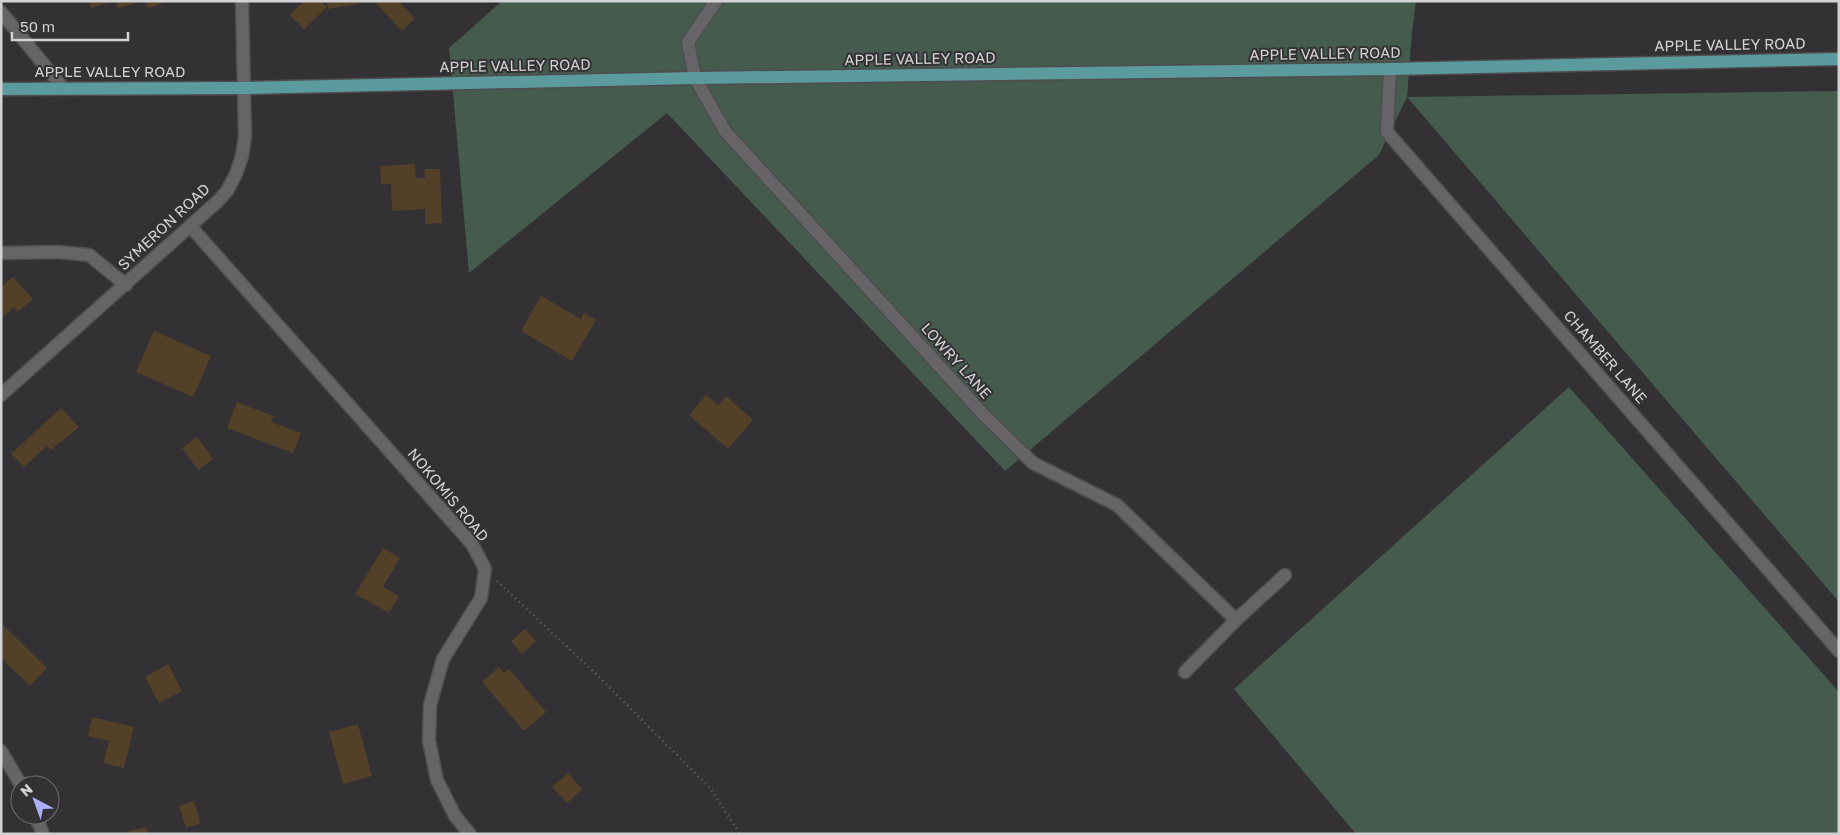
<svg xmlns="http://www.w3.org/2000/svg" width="1840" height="835" viewBox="0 0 1840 835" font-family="'Golos Text',sans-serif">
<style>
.green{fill:#445b4e}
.building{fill:#534029}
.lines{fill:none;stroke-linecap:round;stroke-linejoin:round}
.minor-casing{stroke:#4e4d4f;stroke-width:15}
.major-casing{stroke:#4e4d4f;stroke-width:15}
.path{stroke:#686669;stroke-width:2.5;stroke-dasharray:1 4;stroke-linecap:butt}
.minor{stroke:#666466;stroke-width:12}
.major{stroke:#5b9b9d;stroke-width:12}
.labels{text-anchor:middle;stroke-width:4;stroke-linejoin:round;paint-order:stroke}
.street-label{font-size:15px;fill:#d2d1d3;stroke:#333134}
</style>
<rect width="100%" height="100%" fill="#333134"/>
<path class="green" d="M502 1H1416L1412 32 1407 97 1839 91V602L1407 97 1379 155 1005 471 667 113 469 273 449 48Z
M1569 387 1839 692V834H1356L1234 689Z"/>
<path class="building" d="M89 1H111V2L91 8Z
M116 1H139V2L118 8Z
M145 1H166V2L148 8Z
M304 1H321L327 7 304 29 290 15Z
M327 1H362V3L328 9Z
M374 1H398L415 18 402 31Z
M415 164 416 178H425L424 169H440L442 223 425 224V209L392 211 391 184H381L380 166Z
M13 277 33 299 18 312 14 307 1 319V287Z
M541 296 581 319 584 313 596 320 572 361 521 331Z
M154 331 211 356 193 397 136 372Z
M706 395 718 405 726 396 753 420 728 449 689 415Z
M237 402 273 416 271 422 301 433 293 453 227 428Z
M61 408 79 427 51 450 47 446 24 467 11 454Z
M197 437 213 459 198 470 182 448Z
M383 548 400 558 383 587 399 596 389 613 355 594Z
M3 625 47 668 30 686 1 658Z
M525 629 536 641 522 654 511 641Z
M168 664 182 691 159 703 145 677Z
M499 667 504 673 509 669 546 712 524 731 482 682Z
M92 717 134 727 124 768 103 763 109 741 88 736Z
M358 724 372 776 343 784 329 732Z
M568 773 582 789 567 803 552 787Z
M194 801 201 823 186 828 179 806Z
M146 827 148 834H121V833Z"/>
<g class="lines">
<g class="minor-casing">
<path id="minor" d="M716 1 688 42 695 78 725 131 983 414 1033 463 1117 505 1236 620
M1 12 63 88
M1390 69 1387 132 1839 651
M191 227 472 544 485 569 481 598 443 659 430 705 429 741 437 780 455 816 470 834
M1 253 58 252 89 255 126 285
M1 395 217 202 227 191 236 174 242 156 245 137 242 1
M1185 672 1236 620 1285 575
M1 751 21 785
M35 815 43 834"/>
</g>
<g class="major-casing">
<path id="major" d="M1 89 243 88 695 78 1390 69 1839 59"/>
</g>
<path class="path" d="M497 581 594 672 710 788 740 834"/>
<use href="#minor" class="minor"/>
<use href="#major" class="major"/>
</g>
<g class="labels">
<g class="street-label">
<text transform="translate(1730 45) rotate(-1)" y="5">APPLE VALLEY ROAD</text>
<text transform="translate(1325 54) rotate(-1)" y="5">APPLE VALLEY ROAD</text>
<text transform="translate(920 59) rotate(-1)" y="5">APPLE VALLEY ROAD</text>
<text transform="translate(515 66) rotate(-1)" y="5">APPLE VALLEY ROAD</text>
<text x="110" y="77">APPLE VALLEY ROAD</text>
<text transform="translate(164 227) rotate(-43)" y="5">SYMERON ROAD</text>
<text transform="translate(1605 357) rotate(49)" y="5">CHAMBER LANE</text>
<text transform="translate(956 361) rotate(48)" y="5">LOWRY LANE</text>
<text transform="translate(448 495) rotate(50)" y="5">NOKOMIS ROAD</text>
</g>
</g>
<rect width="1840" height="835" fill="none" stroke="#d2d1d3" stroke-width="5"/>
<g transform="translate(35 800) rotate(319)"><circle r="24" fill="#333134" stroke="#737174"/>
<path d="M0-4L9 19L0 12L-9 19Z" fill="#acaffb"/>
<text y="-8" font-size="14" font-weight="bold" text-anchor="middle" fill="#d2d1d3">N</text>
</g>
<path d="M12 32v8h116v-8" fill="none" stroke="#d2d1d3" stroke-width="2.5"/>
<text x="20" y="32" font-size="15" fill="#d2d1d3" stroke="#333134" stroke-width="4" paint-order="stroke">50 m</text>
</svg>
